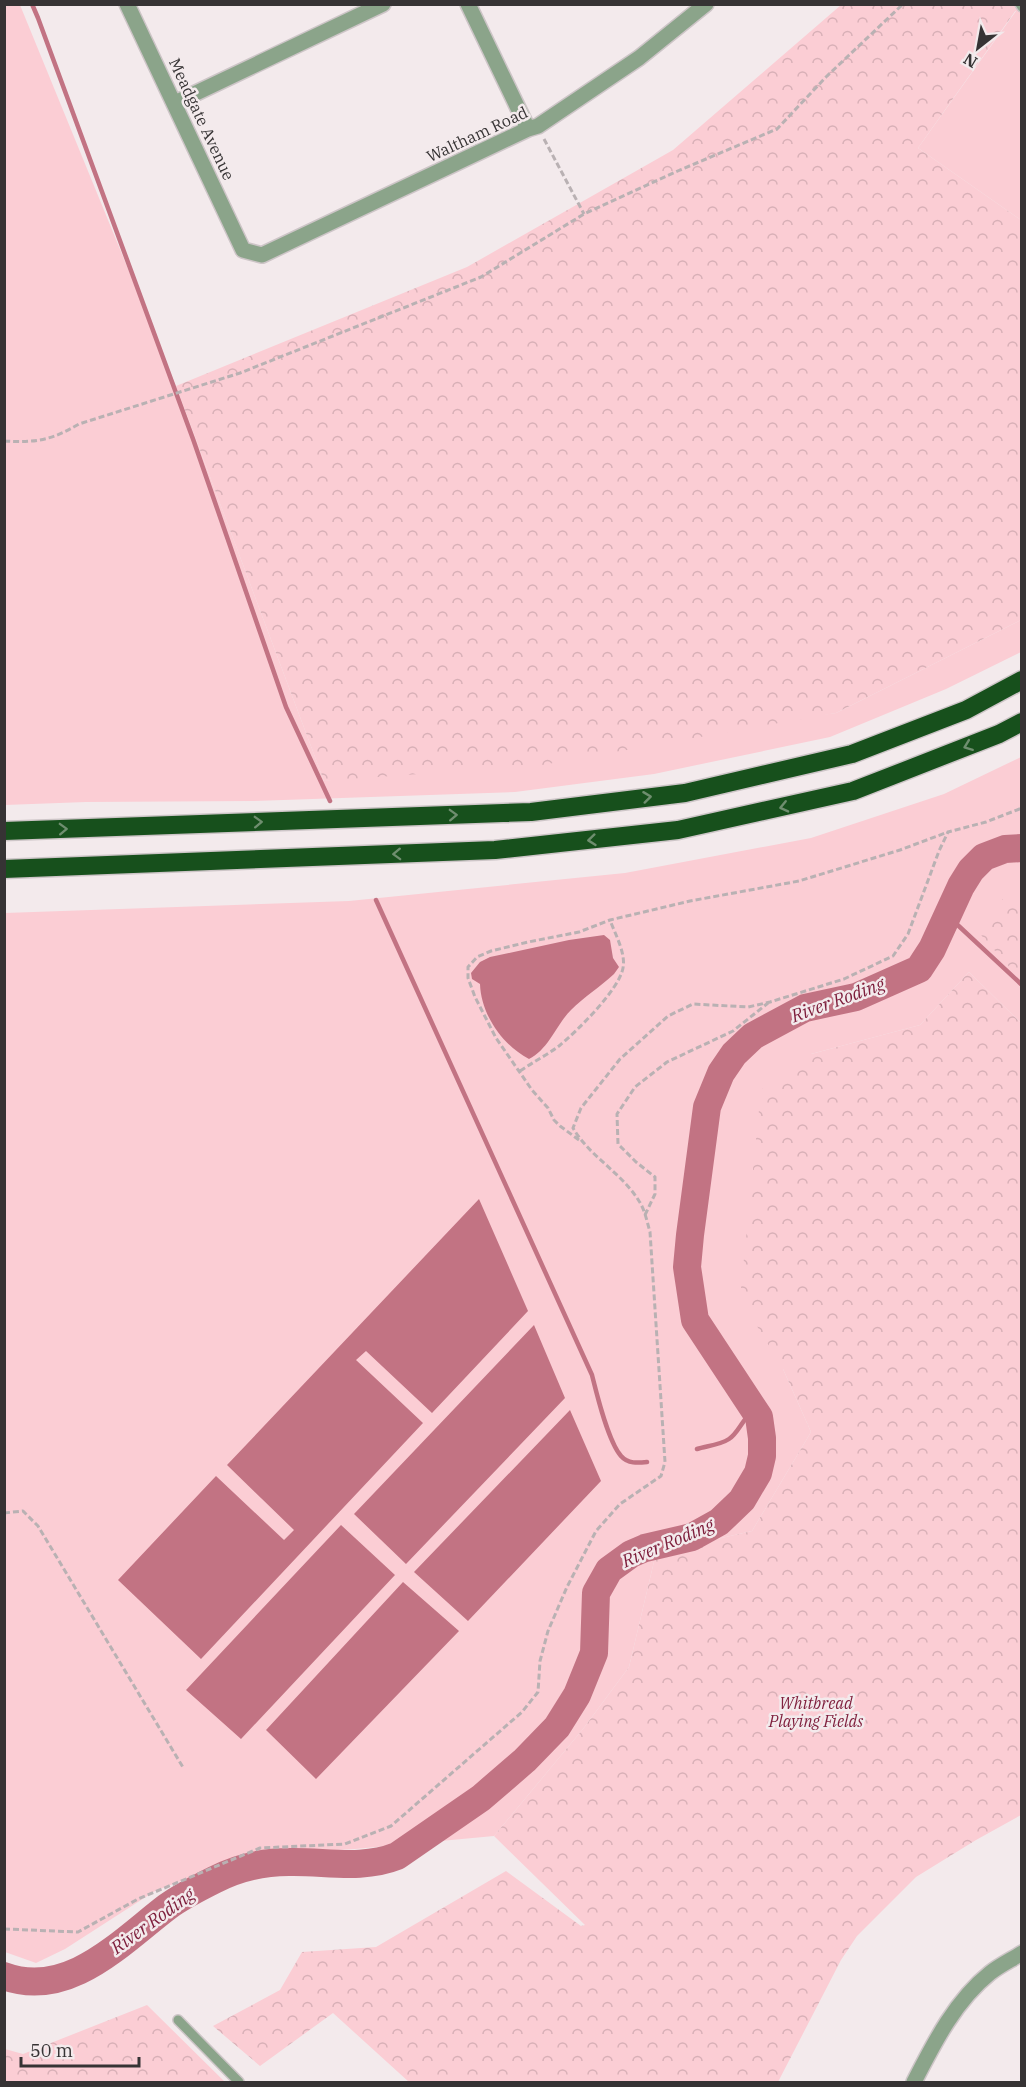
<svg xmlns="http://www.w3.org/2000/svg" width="1026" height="2087" viewBox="0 0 1026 2087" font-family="'IBM Plex Serif',serif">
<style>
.green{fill:#fbcdd4}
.forest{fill:url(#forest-crowns)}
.water{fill:#c27383}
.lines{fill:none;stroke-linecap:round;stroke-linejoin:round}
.stream{stroke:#c27383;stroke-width:4.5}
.river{stroke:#c27383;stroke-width:28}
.lane-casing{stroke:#cdc5c7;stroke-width:12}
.street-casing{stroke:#cdc5c7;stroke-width:18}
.highway-casing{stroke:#cdc5c7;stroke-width:21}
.path{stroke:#b9b1b3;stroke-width:3;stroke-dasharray:6 3;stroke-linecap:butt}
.lane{stroke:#8ba48a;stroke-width:9}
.street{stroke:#8ba48a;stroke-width:15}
.highway{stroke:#17501c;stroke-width:18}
.oneway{stroke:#6f8e6f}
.labels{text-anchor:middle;stroke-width:5;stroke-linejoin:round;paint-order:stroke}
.street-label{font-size:16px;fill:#363334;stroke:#f3eaec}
.park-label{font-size:16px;font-style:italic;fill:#7f1f3d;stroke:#f3eaec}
.water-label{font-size:18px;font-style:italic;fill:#7d1d3b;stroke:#f3eaec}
</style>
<defs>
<pattern id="forest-crowns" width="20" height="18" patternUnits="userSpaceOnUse" patternTransform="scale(1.5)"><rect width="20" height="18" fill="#fbcdd4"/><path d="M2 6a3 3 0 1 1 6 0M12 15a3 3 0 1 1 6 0" fill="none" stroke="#d8b0b7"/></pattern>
</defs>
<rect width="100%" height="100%" fill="#f3eaec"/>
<path class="green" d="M4 5H20L176 386 324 781 836 713 1021 620V652L946 689 830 737 654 774 515 792 253 801 86 802 5 805Z
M1005 5H1021V220L918 148 1016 11Z
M1021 757V892H1007L1021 980V1023L969 972 920 1025 811 1054 783 1369 811 1432 752 1531 656 1553 629 1667 583 1729 494 1836 355 1849 249 1855 155 1891 65 1949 36 1963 5 1952V913L349 901 625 873 811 838 944 794Z"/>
<path class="forest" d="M1005 4 1016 10 918 148 1021 220V620L836 713 542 765 324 781 176 386 467 267 673 150 841 5Z
M1007 892H1021V980L981 935Z
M969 972 1021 1023V1815L976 1840 916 1877 857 1936 841 1960 778 2082H409L333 2013 260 2066 213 2026 280 1990 302 1952 376 1947 506 1871 581 1926 585 1925 494 1836 583 1729 629 1667 656 1553 752 1531 811 1432 783 1369 740 1298 761 1090 811 1054 920 1025Z
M147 2005 225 2082H5V2049L23 2054Z"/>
<path class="water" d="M604 935 610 940 613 958 619 967 614 974C600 987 584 997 571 1010 556 1025 549 1049 529 1059 502 1045 481 1014 480 984L472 979 471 973 480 962 490 957 569 940Z
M479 1199 528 1311 432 1413 366 1351 356 1360 423 1423 201 1659 118 1580 216 1476 284 1540 294 1530 227 1465Z
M534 1325 565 1398 406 1564 354 1514Z
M570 1410 601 1481 468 1621 414 1572Z
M341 1525 395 1575 241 1739 186 1690Z
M403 1582 459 1631 316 1779 266 1730Z"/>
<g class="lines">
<path class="stream" d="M32 4 38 18 193 439 286 707 330 801
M376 900 592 1375C597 1395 608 1441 621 1456 628 1464 638 1463 647 1462
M948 916 1022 985
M697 1449C707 1446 720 1445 729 1439 740 1432 743 1415 756 1412"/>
<path class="river" d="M4 1976C68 2000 121 1942 167 1907 182 1896 198 1888 214 1880 237 1868 264 1862 289 1862 325 1861 362 1870 397 1856L481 1798 525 1760 557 1727 577 1695 594 1653 596 1593 609 1570 631 1554 645 1548 692 1537 719 1522 742 1500 758 1473 762 1456V1438L759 1417 695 1320 687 1267 690 1235 707 1107 721 1073 734 1054 753 1036 805 1008 856 997 919 969 932 949 961 886 971 870 984 857 1005 849 1022 848"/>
<g class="lane-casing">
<path id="lane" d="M1020 4 1022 7
M178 2020 239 2082"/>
</g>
<g class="street-casing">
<path id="street" d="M127 4 243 250 262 255 528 129 538 126 639 58 706 4
M468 4 528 129
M175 103 383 4
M914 2082C934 2043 955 2001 990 1973 1000 1965 1011 1960 1022 1953"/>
</g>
<g class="highway-casing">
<path id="highway" d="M4 831 531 812 685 793 852 754 966 710 1022 680
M4 869 495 850 678 830 853 791 999 734 1022 722"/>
</g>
<path class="path" d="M544 139 584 214
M4 441C36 443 52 440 79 424L240 373 481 277 584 214 680 170 777 129 826 77 903 4
M520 1071C533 1062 547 1055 559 1046 577 1031 619 990 623 968 626 953 615 934 610 920
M579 1140 560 1126 554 1120 548 1108 532 1090 496 1038 475 997 468 978V967L477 957 491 951 528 942 579 932 610 920 690 901 799 881 900 850 948 832
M645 1215 655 1194V1177L636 1162 618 1144 617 1114 635 1087 667 1062 733 1031 768 1003
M4 1513 23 1511 38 1526 184 1769
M4 1929 78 1932 138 1899 260 1848 345 1844 391 1826 522 1712 538 1692 540 1661 548 1631 567 1587 596 1531 620 1504 661 1476 665 1462 650 1232C647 1222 645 1210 639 1201 621 1172 590 1157 573 1128L581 1108 620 1059 668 1016 693 1004 748 1007 770 1002 844 979 893 956 908 934 939 851 948 832 986 822 1022 808"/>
<use href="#lane" class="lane"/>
<use href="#street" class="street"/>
<use href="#highway" class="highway"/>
</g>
<defs><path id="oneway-chevron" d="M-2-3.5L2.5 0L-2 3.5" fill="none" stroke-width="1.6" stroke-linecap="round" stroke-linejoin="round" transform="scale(1.5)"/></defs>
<g class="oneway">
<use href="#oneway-chevron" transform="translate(968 746) rotate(159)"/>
<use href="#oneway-chevron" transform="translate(647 797) rotate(-7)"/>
<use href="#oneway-chevron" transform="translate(784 807) rotate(167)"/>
<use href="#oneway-chevron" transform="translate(453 815) rotate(-2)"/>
<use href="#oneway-chevron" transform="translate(258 822) rotate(-2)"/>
<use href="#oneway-chevron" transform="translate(63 829) rotate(-2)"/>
<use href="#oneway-chevron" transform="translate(592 840) rotate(174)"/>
<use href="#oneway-chevron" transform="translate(397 854) rotate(178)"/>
</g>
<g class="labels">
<g class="street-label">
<text transform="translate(202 119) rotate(65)" y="6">Meadgate Avenue</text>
<text transform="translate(477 134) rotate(-25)" y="6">Waltham Road</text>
</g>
<g class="park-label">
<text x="816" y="1709">Whitbread<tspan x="816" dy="18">Playing Fields</tspan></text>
</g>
<g class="water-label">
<text transform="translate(838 1000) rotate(-20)" y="6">River Roding</text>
<text transform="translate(668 1543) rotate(-23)" y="6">River Roding</text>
<text transform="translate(153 1921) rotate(-36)" y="6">River Roding</text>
</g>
</g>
<rect width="1026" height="2087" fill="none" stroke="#363334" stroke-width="12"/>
<g transform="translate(978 48) rotate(211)" stroke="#f3eaec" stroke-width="4.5" paint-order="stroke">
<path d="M0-4.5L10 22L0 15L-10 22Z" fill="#363334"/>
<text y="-9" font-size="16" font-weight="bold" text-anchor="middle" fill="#363334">N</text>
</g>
<path d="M21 2057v9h118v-9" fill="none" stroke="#363334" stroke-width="3"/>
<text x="30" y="2057" font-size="18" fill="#363334" stroke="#f3eaec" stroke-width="4.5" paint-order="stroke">50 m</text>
</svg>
